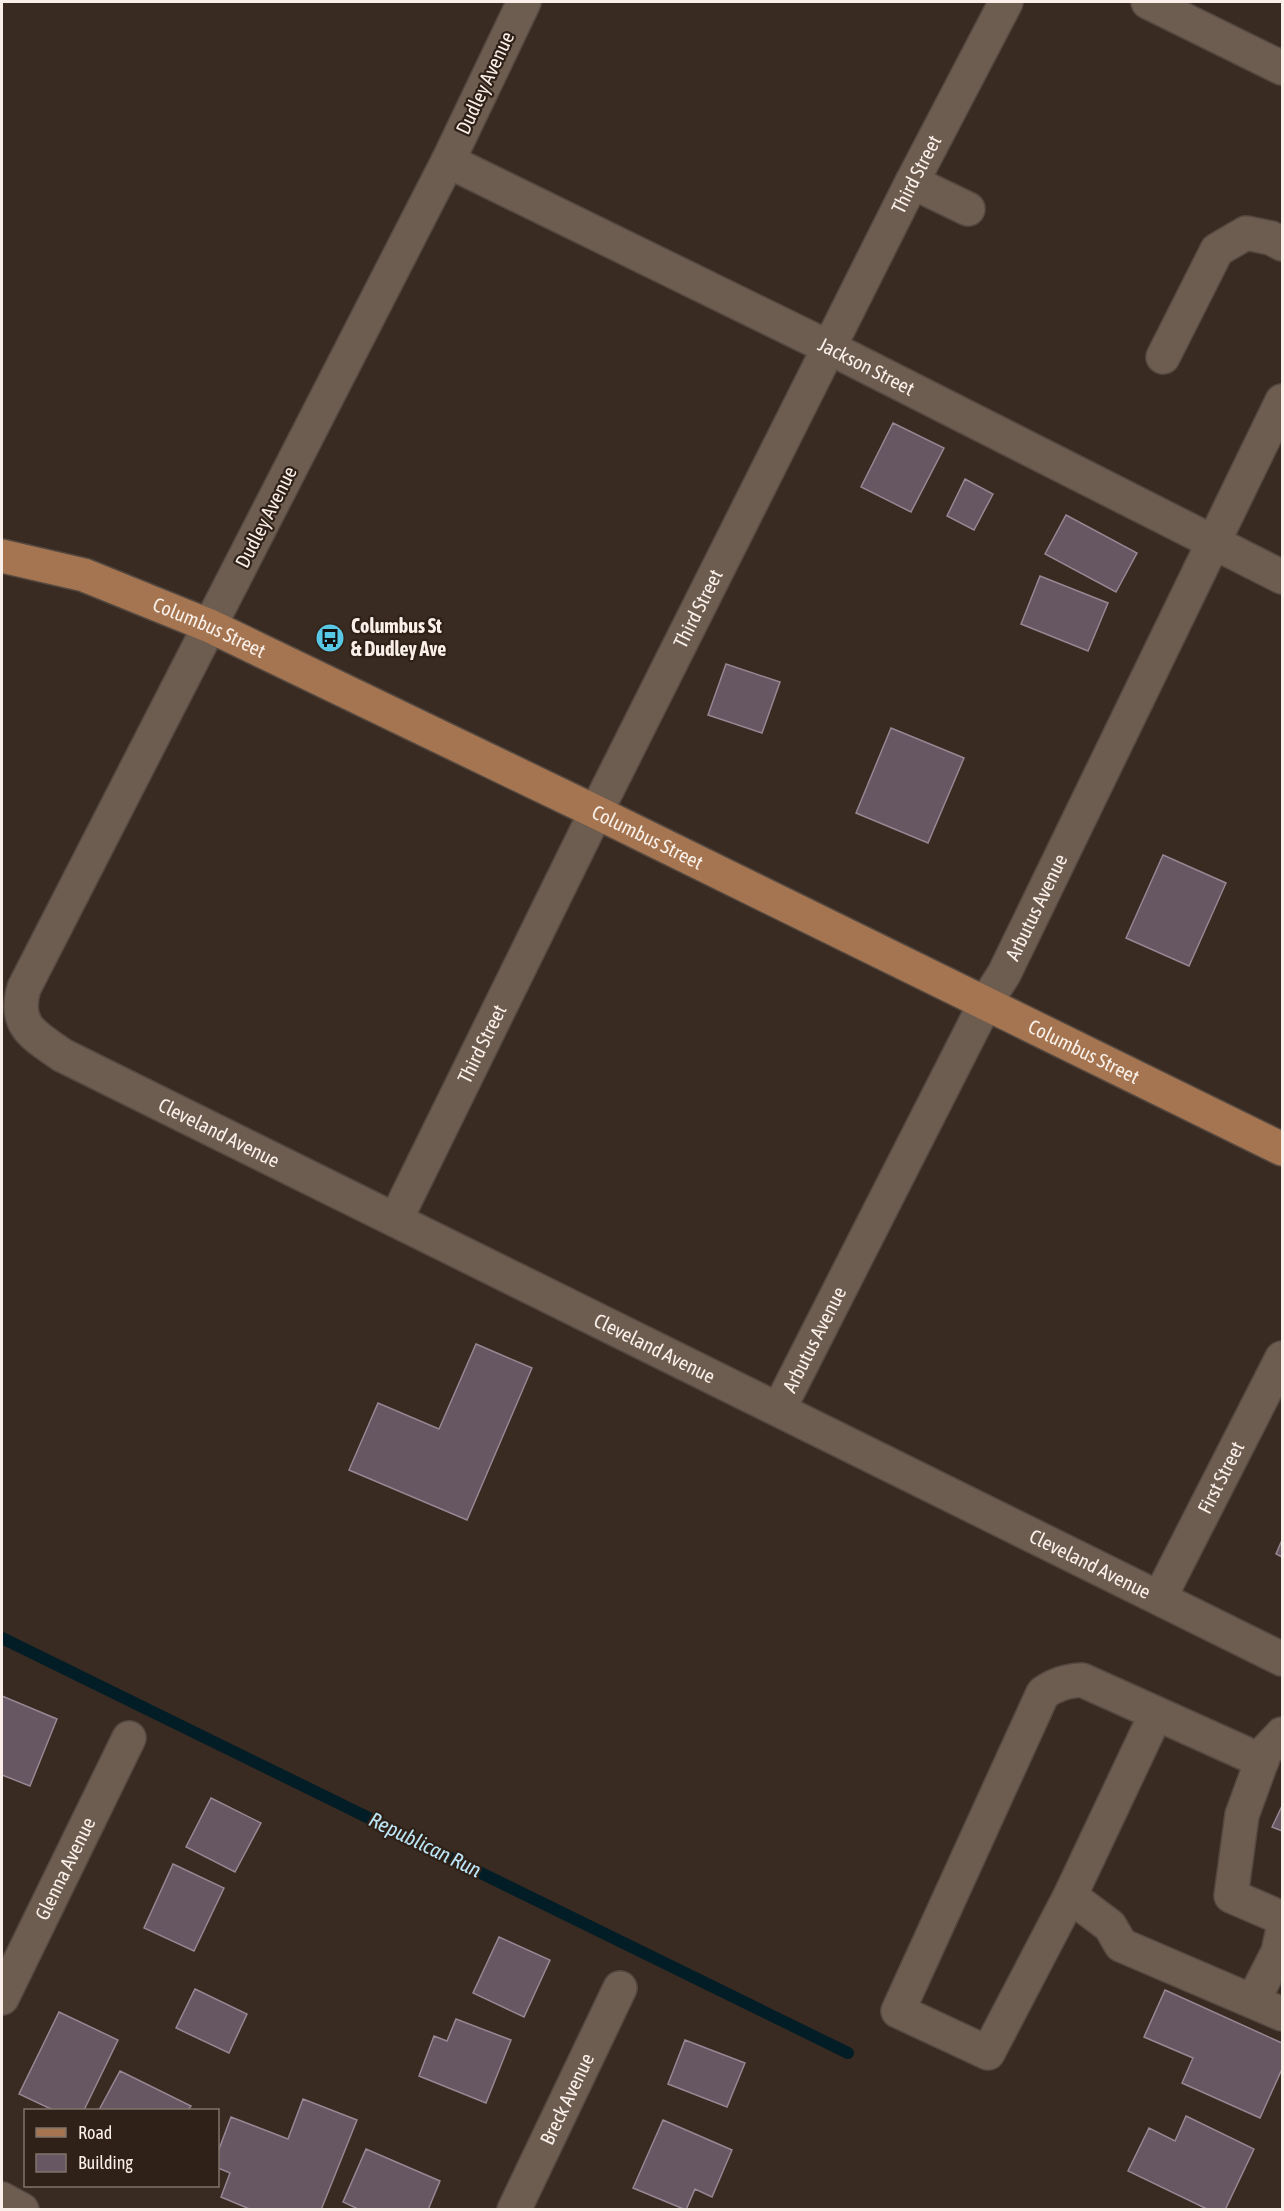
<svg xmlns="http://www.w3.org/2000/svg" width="1284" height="2211" viewBox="0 0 1284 2211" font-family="'Asap Condensed',sans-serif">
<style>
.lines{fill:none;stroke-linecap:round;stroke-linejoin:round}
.stream{stroke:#031d27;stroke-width:12}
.building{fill:#665763;stroke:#978693;stroke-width:1.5}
.minor-casing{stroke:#544840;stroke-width:36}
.major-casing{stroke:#544840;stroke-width:36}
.minor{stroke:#6d5d51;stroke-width:33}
.major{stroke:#a47550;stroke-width:33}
.labels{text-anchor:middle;stroke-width:4.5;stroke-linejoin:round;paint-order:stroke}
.street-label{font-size:20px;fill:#faf0e9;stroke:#2f2117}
.poi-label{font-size:20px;font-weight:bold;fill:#faf0e9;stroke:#2f2117;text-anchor:start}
.water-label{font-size:21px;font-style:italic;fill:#bce6f7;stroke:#2f2117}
</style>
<rect width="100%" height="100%" fill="#392b21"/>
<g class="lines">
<path class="stream" d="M2 1638 848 2053"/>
</g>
<path class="building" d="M893 423 944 448 911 512 861 487Z
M965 479 993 494 974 530 947 516Z
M1066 515 1137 553 1116 592 1045 554Z
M1040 576 1108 603 1088 651 1021 624Z
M726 664 780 682 762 733 708 715Z
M891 728 964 758 928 843 856 813Z
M1163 855 1226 883 1189 966 1126 938Z
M476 1344 532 1368 467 1520 349 1470 378 1403 439 1429Z
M1282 1540V1557L1276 1554Z
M2 1696 57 1719 30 1786 2 1775Z
M211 1798 261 1823 235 1872 186 1847Z
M1282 1806V1831L1272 1827Z
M173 1864 224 1888 194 1951 144 1928Z
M499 1937 550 1960 524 2017 473 1993Z
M195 1989 247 2014 229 2053 176 2028Z
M1165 1990 1282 2043V2069L1260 2118 1182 2083 1193 2058 1144 2037Z
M59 2012 118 2040 84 2110H53L19 2094Z
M456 2019 511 2040 486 2103 419 2076 434 2036 447 2041Z
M685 2040 745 2063 727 2107 668 2084Z
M120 2071 191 2106 188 2110H99Z
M303 2099 357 2120 321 2210H252L221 2197 230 2173 218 2168V2152L231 2117 288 2139Z
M1186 2116 1254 2149 1225 2210H1209L1128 2171 1149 2128 1175 2141Z
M663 2120 732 2150 712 2197 695 2189 686 2210 633 2188Z
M366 2149 440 2181 428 2210H360L343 2202Z"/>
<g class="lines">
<g class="minor-casing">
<g id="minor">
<path id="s1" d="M524 2 448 161 24 988C13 1026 34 1035 62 1055L1282 1659"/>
<path d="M1148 2 1282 68"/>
<path id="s2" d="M448 161 830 348 1282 577"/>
<path d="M912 182 968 209"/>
<path d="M1163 357 1217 250 1246 233 1271 238 1282 244"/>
<path id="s3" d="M396 1219 596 812 912 182 1006 2"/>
<path id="s4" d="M779 1409 986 1002 1004 974 1282 401"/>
<path id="s5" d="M1160 1597 1282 1358"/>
<path d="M1282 1734 1265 1752 1242 1815 1231 1896 1282 1918"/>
<path d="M1262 1761 1082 1680C1067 1681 1056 1684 1043 1693L898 2011 988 2053 1070 1896 1110 1926 1121 1945 1282 2014"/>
<path d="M1070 1896 1156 1714"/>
<path id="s6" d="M2 1998 129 1738"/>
<path d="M1253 2001 1278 1952 1282 1934"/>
<path d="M2 2199 22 2210"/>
<path id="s7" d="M514 2210 620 1988"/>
</g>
</g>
<g class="major-casing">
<g id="major">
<path id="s8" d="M2 556 84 575 210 626 596 812 1282 1149"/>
</g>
</g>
<use href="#minor" class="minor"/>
<use href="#major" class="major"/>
</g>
<defs>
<g id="bus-disc" transform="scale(1.5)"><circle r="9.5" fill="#59c8e4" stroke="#2f2117"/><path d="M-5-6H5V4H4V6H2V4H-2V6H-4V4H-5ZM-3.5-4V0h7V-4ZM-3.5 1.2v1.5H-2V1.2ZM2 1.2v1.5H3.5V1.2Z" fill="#111"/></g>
</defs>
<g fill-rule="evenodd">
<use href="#bus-disc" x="330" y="638"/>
</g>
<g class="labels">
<g class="street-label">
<text transform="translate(485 83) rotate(-65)" y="7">Dudley Avenue</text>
<text dy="7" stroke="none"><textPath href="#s3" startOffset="1167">Third Street</textPath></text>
<text dy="7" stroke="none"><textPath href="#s2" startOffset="466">Jackson Street</textPath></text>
<text transform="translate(266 517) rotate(-63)" y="7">Dudley Avenue</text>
<text dy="7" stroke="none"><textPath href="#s3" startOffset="681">Third Street</textPath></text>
<text dy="7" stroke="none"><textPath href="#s8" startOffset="220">Columbus Street</textPath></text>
<text dy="7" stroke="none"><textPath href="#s8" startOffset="706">Columbus Street</textPath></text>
<text dy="7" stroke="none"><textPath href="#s4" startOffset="564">Arbutus Avenue</textPath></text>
<text dy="7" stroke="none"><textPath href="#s3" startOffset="195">Third Street</textPath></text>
<text dy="7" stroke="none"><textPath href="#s8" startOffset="1192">Columbus Street</textPath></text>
<text dy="7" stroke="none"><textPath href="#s1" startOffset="1366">Cleveland Avenue</textPath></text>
<text dy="7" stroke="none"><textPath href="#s4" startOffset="78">Arbutus Avenue</textPath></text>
<text dy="7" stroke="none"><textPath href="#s1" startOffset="1852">Cleveland Avenue</textPath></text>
<text dy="7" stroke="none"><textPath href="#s5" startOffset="134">First Street</textPath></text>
<text dy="7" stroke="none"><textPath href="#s1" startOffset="2338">Cleveland Avenue</textPath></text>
<text dy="7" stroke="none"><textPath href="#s6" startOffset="144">Glenna Avenue</textPath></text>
<text dy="7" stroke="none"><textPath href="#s7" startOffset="123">Breck Avenue</textPath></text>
</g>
<g class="poi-label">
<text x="351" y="633">Columbus St<tspan x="351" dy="23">&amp; Dudley Ave</tspan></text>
</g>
<g class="water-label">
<text transform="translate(425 1845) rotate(26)" y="7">Republican Run</text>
</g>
</g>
<rect width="1284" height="2211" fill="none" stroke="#faf0e9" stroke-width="6"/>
<rect x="24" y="2109" width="195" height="78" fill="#2f2117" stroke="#80746b" stroke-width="1.5"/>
<rect x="36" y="2128" width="30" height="9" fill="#a47550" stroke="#80746b" stroke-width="1.5"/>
<text x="78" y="2139" font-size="18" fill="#faf0e9">Road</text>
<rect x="36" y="2154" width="30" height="18" fill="#665763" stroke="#80746b" stroke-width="1.5"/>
<text x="78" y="2169" font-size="18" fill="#faf0e9">Building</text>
</svg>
